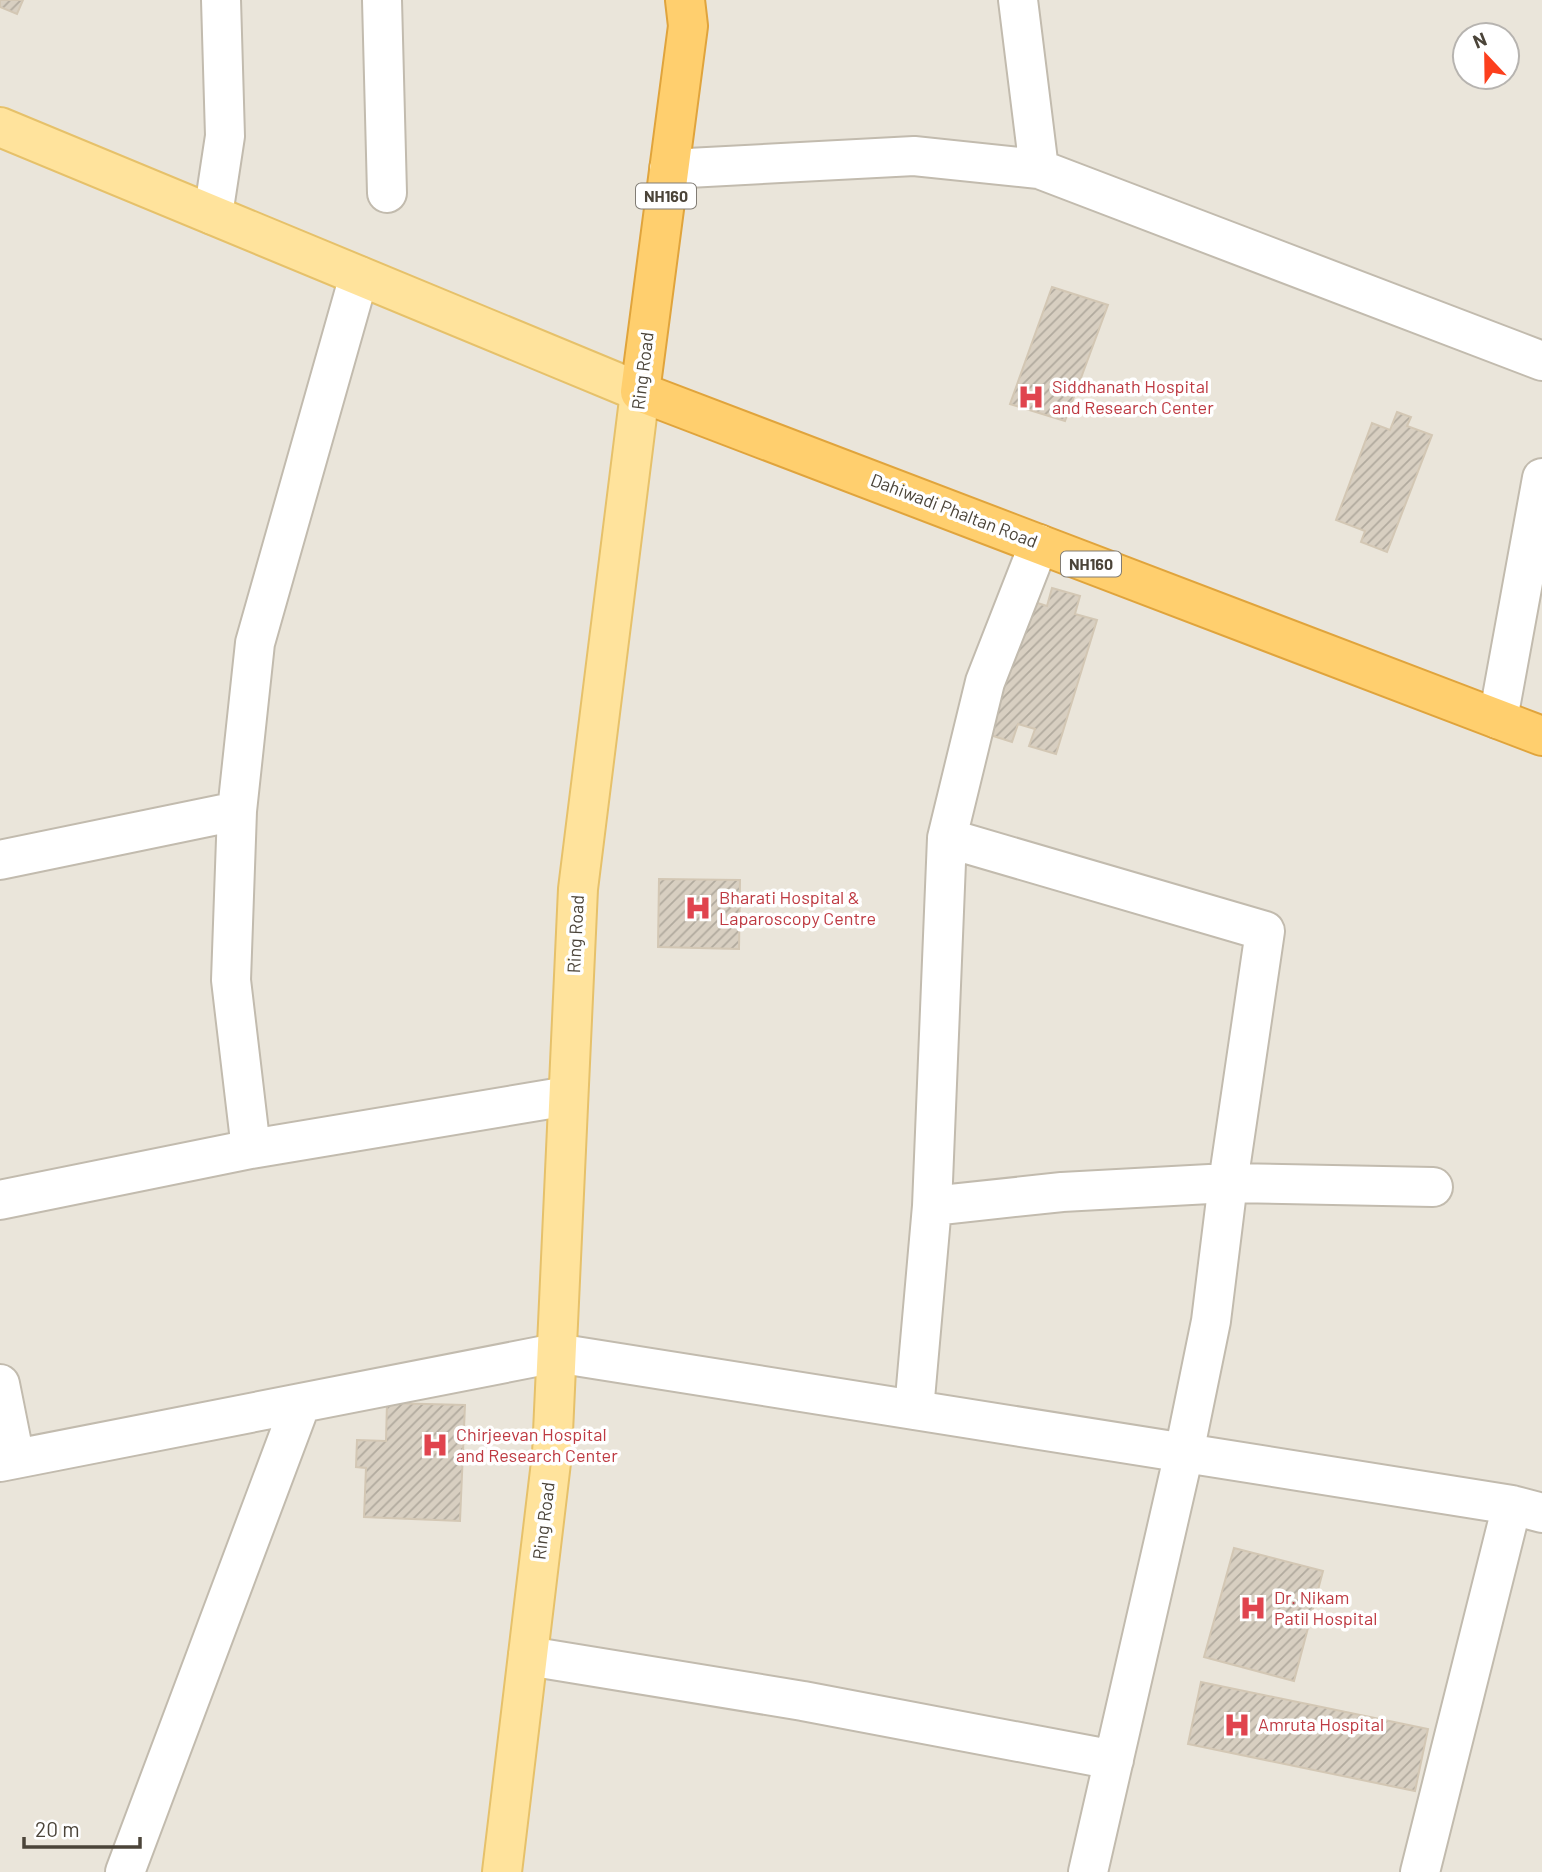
<svg xmlns="http://www.w3.org/2000/svg" width="1542" height="1872" viewBox="0 0 1542 1872" font-family="Barlow,sans-serif">
<style>
.residential{fill:#eae5da;fill-rule:evenodd}
.building{fill:url(#building-hatch);stroke:#d3c7b4;stroke-width:2}
.lines{fill:none;stroke-linecap:round;stroke-linejoin:round}
.minor-casing{stroke:#c2bbae;stroke-width:42}
.major-casing{stroke:#e6c16a;stroke-width:42}
.highway-casing{stroke:#e0a43c;stroke-width:42}
.minor{stroke:#fff;stroke-width:38}
.major{stroke:#ffe39c;stroke-width:38}
.highway{stroke:#ffcf6e;stroke-width:38}
.labels{text-anchor:middle;stroke-width:7;stroke-linejoin:round;paint-order:stroke}
.shield{fill:#fff;stroke:#817c74;stroke-width:2}
.shield-label{font-size:16px;font-weight:bold;fill:#4b4439}
.street-label{font-size:18px;fill:#4b4439;stroke:#fff}
.health-label{font-size:18px;fill:#be3a42;stroke:#fff;text-anchor:start}
</style>
<defs>
<pattern id="building-hatch" width="6" height="6" patternUnits="userSpaceOnUse" patternTransform="scale(1.75)"><rect width="6" height="6" fill="#d8cfc1"/><path d="M-1 1l2-2M0 6l6-6M5 7l2-2" fill="none" stroke="#b1aa9e"/></pattern>
</defs>
<rect width="100%" height="100%" fill="#f6f3ec"/>
<path class="residential" d="M0 0H1542V1872H0ZM1465 35H1507V77H1465Z"/>
<path class="building" d="M0 0H23L17 14 0 7Z
M1052 287 1108 305 1065 421 1010 404Z
M1397 412 1411 417 1407 426 1432 435 1387 552 1361 542 1365 531 1336 520 1372 423 1390 430Z
M1052 588 1080 596 1075 614 1097 620 1056 754 1029 746 1035 729 1018 724 1012 742 984 733 1025 599 1047 606Z
M659 879 740 880 739 949 658 947Z
M387 1403 465 1405 460 1521 364 1517 366 1468 356 1467 357 1440 386 1441Z
M1234 1548 1323 1571 1294 1681 1204 1657Z
M1201 1682 1428 1729 1415 1791 1188 1744Z"/>
<g class="lines">
<g class="minor-casing">
<path id="minor" d="M382 0 387 193
M1018 0 1039 169
M669 169 914 156 1039 169 1542 361
M213 215 225 136 221 0
M1498 719 1542 478
M947 838 985 682 1039 544
M0 860 237 811
M251 1149 231 980 237 811 255 643 359 276
M0 1200 251 1149 568 1096
M932 1206 1062 1192 1228 1183 1433 1187
M0 1384 15 1459
M914 1410 932 1206 947 838 1265 931 1228 1183 1211 1321 1184 1453 1088 1872
M0 1462 556 1353 1512 1505 1542 1513
M528 1656 803 1701 1114 1760
M125 1872 301 1403
M1420 1872 1512 1505"/>
</g>
<g class="major-casing">
<path id="major" d="M0 127 640 392 578 889 552 1454 502 1872"/>
</g>
<g class="highway-casing">
<path id="highway" d="M685 0 688 26 640 392 1542 736"/>
</g>
<use href="#minor" class="minor"/>
<use href="#major" class="major"/>
<use href="#highway" class="highway"/>
</g>
<defs>
<g id="hospital-bare" transform="scale(2.1)"><path d="M-5-5h3v3.5h4V-5h3V5h-3V1.5h-4V5h-3Z" fill="#e0444e" stroke="#fff" stroke-width="2.5" paint-order="stroke"/></g>
</defs>
<g fill-rule="evenodd">
<use href="#hospital-bare" x="1031" y="397"/>
<use href="#hospital-bare" x="698" y="908"/>
<use href="#hospital-bare" x="435" y="1445"/>
<use href="#hospital-bare" x="1253" y="1608"/>
<use href="#hospital-bare" x="1237" y="1725"/>
</g>
<g class="labels">
<g class="shield">
<rect x="636" y="183.5" width="60" height="25" rx="5"/>
<rect x="1061" y="551.5" width="60" height="25" rx="5"/>
</g>
<g class="shield-label">
<text x="666" y="202">NH160</text>
<text x="1091" y="570">NH160</text>
</g>
<g class="street-label">
<text transform="translate(643 371) rotate(-83)" y="6">Ring Road</text>
<text transform="translate(954 511) rotate(21)" y="6">Dahiwadi Phaltan Road</text>
<text transform="translate(576 934) rotate(-87)" y="6">Ring Road</text>
<text transform="translate(544 1521) rotate(-83)" y="6">Ring Road</text>
</g>
<g class="health-label">
<text x="1052" y="393">Siddhanath Hospital<tspan x="1052" dy="21">and Research Center</tspan></text>
<text x="719" y="904">Bharati Hospital &amp;<tspan x="719" dy="21">Laparoscopy Centre</tspan></text>
<text x="456" y="1441">Chirjeevan Hospital<tspan x="456" dy="21">and Research Center</tspan></text>
<text x="1274" y="1604">Dr. Nikam<tspan x="1274" dy="21">Patil Hospital</tspan></text>
<text x="1258" y="1731">Amruta Hospital</text>
</g>
</g>
<g transform="translate(1486 56) rotate(338)"><circle r="33" fill="#ffffff" stroke="#b7b4b0" stroke-width="2"/>
<path d="M0-5L12 26L0 18L-12 26Z" fill="#fc3f1d"/>
<text y="-10" font-size="19" font-weight="bold" text-anchor="middle" fill="#4b4439">N</text>
</g>
<path d="M24 1837v10h116v-10" fill="none" stroke="#4b4439" stroke-width="3.5"/>
<text x="35" y="1837" font-size="21" fill="#4b4439" stroke="#ffffff" stroke-width="5" paint-order="stroke">20 m</text>
</svg>
